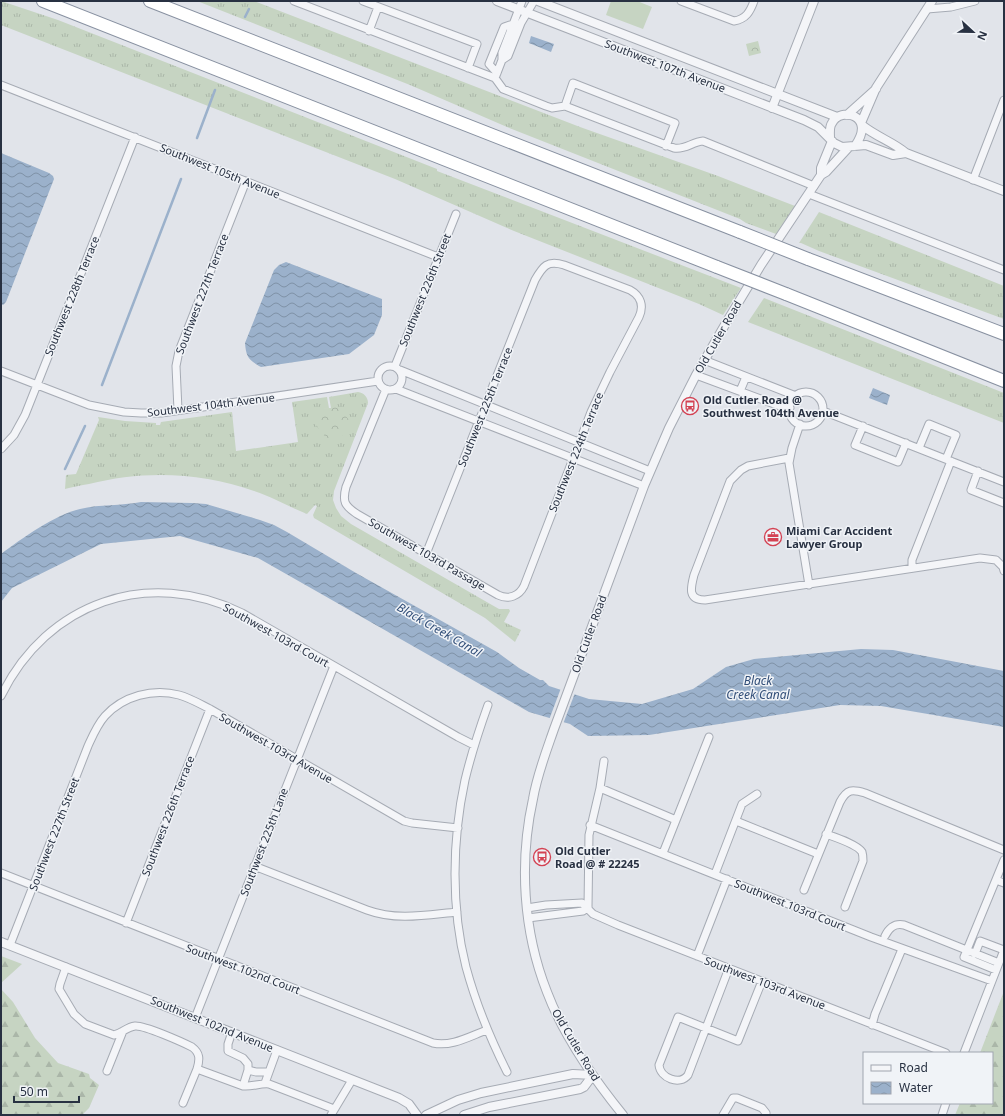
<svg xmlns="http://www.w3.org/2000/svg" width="1005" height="1116" viewBox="0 0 1005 1116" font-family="'Noto Sans',sans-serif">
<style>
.grass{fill:url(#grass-tufts)}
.forest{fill:url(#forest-firs)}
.park{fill:url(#park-crowns)}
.pitch{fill:#c6d4c2}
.water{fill:url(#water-waves)}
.pier{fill:#e1e4ea}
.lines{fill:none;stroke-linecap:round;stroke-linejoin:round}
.stream{stroke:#9bb1cb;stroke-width:2.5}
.minor-casing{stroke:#a6abb4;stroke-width:9}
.tertiary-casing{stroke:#a6abb4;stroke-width:10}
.motorway-casing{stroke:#8891a1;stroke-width:14}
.minor{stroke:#f4f5f8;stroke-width:7}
.tertiary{stroke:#f4f5f8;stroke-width:8}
.motorway{stroke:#fff;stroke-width:12}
.motorway-bridge-casing{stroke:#8891a1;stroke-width:14;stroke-linecap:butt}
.motorway-bridge{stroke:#fff;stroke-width:12}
.labels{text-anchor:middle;stroke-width:3;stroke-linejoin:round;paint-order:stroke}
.street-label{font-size:11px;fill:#283142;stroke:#f0f3f7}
.poi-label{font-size:11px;font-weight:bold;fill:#283142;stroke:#f0f3f7;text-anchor:start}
.water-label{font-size:12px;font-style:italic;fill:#314e78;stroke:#f0f3f7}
</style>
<defs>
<pattern id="grass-tufts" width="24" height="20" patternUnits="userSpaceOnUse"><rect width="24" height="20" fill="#c6d4c2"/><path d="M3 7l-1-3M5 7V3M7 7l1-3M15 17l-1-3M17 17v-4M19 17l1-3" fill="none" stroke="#aab6a8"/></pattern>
<pattern id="forest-firs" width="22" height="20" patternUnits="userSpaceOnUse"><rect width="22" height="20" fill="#c6d4c2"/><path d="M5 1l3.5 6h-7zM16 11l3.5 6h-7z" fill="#aab6a8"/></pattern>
<pattern id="park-crowns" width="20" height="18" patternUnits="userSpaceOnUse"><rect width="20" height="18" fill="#c6d4c2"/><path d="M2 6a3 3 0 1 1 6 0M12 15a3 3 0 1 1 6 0" fill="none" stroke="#aab6a8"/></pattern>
<pattern id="water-waves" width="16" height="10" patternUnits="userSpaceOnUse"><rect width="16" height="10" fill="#9bb1cb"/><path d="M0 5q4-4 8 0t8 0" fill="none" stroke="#7e91a6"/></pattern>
</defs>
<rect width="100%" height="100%" fill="#e1e4ea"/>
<path class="grass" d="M1 1 58 20 437 169V171L741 288 723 315 699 304 514 231 395 179 1 25Z
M197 1H254L580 127 718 176 795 206 776 234 746 223 740 219 507 127 410 85Z
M819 212 1004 286V319L819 251 801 243H799Z
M764 298 1004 393V423L748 322Z
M358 392C364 393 368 397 368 403L334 491 333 500 336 508 341 516 351 524 492 605 499 609H509L510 611 504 622 521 630 515 642 485 618 314 518 313 515 317 506 315 505 307 514C289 507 273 497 254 491 201 472 143 470 89 484 81 485 73 487 65 489L66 475 76 474 99 420 98 417 125 421 156 423V425H160L161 422 232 412 236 451 298 442 292 402 327 397 329 408 322 409 338 407 331 408 329 397Z"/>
<path class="forest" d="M1 956 22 964 1 983Z
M1 989 13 1002 35 1038 58 1063 89 1074 90 1078 99 1085 89 1108 82 1115H1Z
M1004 991V1115H955L960 1103H992V1053H980Z"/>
<path class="park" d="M758 41 761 53 749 56 746 44Z
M338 407 349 420 342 436 327 439 315 424 322 409Z"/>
<path class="pitch" d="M611 1H637L652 7 643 29 606 15Z"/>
<path class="water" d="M531 36 554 44 551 52 529 43Z
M1 153 49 173 53 176 54 179 6 302 3 305 1 304Z
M286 262 382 299V315L374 335 349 354 261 367C248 360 246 356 245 343L274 270 279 265Z
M873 388 890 395 887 405 869 398Z
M141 502 192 503 206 504 260 520 274 525 287 532 356 573 497 652 519 668 540 680H543L549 686 589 699 642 704 693 689 726 667 754 659 861 649 893 650 1004 671V727L881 706 840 705 649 735 588 736 570 724 529 712 258 558 180 536 101 544 12 588 1 602V554C21 539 56 514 80 509 100 504 121 506 141 502Z"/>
<path class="pier" d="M561 688 575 693 563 724 549 720Z"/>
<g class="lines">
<path class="stream" d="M245 17 249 9
M197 138 215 90
M102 385 181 179
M65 469 85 426"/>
<g class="minor-casing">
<path id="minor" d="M294 1 495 78 503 89 546 106 552 108 565 106 674 148C685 150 692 142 703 141L814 186
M363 1 477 44 468 68
M681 1 734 21C746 19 750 12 754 1
M927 9 951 7 975 1
M369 31 378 7
M502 60 508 56 521 23 534 1
M497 73 489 64 504 27 513 24
M495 78 502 60V53L522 1
M1 85 438 257
M565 106 573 83 675 123 666 146
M973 180 1004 100
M809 194 1004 270
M704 360 796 396
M378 378a12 12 0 1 1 24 0a12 12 0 1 1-24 0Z
M395 366 456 214
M400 370 650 471
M1 371 89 405 124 412 141 413H161L203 407 378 381
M696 375 777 405 790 408
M386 389 346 487C342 502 345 506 357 514L498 595C509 600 519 596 524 586L591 412 610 372 639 317C644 306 641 296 630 290L564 265C547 260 543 266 535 280L426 554
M396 389 644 486
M740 391 746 377
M789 409a17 17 0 1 1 34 0a17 17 0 1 1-34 0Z
M178 410 176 366 179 351 246 181
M823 411 1004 482
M800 424 792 448 789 463 809 585
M863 426 855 445 898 462 906 443
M919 448 929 424 956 435 946 459
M1 449 14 435 25 415 135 137
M789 458 748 466 741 470 730 481 694 575C691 587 687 600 705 600L980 558 996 560 1003 567 1004 571
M978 471 971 490 1004 503
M912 568V560L951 461
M1 696C47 602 148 567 242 613L458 737 474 745
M488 705C479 730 471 755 465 780 452 840 451 908 466 967 476 1004 490 1038 507 1072
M600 788 676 820
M736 821 818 854
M590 825 871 937 992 981
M826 834C834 837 857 844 862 852 863 855 863 858 863 861L845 907
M663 853 709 737
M254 866 367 910C397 921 426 915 457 912
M1 873 433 1043C452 1047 470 1036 487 1030
M715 874 742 804 757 794
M996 880 1004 883
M804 890 840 802C847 789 852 789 865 793L1004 850
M588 907 589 835 600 788 604 761
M527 908 546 905 582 903 593 914 618 925 946 1053
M528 918 583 911 588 907
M126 923 210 709
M885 936C889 928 894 923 904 925L999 963
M10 945 88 746C93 735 97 725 105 716 123 696 153 688 179 695 190 698 200 704 210 709L404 821 412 823 458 828
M975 954 980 941 1004 950
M697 956 727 879
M66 967 60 984 59 989 74 1014 85 1024 114 1035C122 1033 127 1027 135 1026 144 1025 182 1042 192 1047 200 1053 200 1059 197 1069L243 1086C252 1087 260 1083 269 1084L334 1109
M729 968 688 1075C680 1086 660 1078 659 1065L678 1017 738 1041 762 981
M996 970 964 957 1004 860
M195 1018 334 666
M872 1025 875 1014 902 949
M232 1032 228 1044V1051L243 1058 248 1064V1070L243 1086
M964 1053 1004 950
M248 1070 256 1072H269
M107 1071 123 1031
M265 1083 277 1050
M183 1103 197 1069
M331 1115 352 1080
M723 1115 733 1098H737L762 1108 766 1113
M942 1115 946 1103"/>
</g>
<g class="tertiary-casing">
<path id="tertiary" d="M497 1 804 120 818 127 834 143 842 147 866 145 893 155 906 153
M538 1 837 117
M772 108 814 1
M847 115 876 89
M861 123 876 88 932 1
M863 126C877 137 893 142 906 153L1004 191
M830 138C830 133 829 127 832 123 840 106 877 115 855 146
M821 175V168L832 141
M1 942 399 1098 409 1104 417 1115
M426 1115 458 1100 481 1093 573 1074 593 1075
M464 1115 489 1107 580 1089 584 1087 593 1075
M623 1115C593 1078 564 1037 547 992 523 931 519 862 533 799 537 775 546 752 554 729L644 486 669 428 696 375 726 323 761 265 821 175 826 172 848 148"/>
</g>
<g class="motorway-casing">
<path id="motorway" d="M43 1 717 267
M150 1 740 232
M808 259 1004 334
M786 294 1004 381"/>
</g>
<use href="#minor" class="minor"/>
<use href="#tertiary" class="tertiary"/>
<use href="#motorway" class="motorway"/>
<g class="motorway-bridge-casing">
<path id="motorway-bridge" d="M740 232 808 259
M717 267 786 294"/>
</g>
<use href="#motorway-bridge" class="motorway-bridge"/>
</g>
<defs>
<g id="bus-ring" transform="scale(0.9)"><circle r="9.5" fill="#f0f3f7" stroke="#d34253" stroke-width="1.5"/><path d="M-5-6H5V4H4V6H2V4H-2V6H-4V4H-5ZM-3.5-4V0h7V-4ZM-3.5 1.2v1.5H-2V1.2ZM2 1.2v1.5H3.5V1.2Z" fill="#d34253"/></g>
<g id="office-ring" transform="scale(0.9)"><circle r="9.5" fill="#f0f3f7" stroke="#d34253" stroke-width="1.5"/><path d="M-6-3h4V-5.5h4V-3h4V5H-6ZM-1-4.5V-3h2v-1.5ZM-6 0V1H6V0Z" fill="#d34253"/></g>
</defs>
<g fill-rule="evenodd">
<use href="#bus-ring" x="690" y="406"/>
<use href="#office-ring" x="773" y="537"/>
<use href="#bus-ring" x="542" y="857"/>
</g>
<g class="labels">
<g class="street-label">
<text transform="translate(665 66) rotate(21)" y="4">Southwest 107th Avenue</text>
<text transform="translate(220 171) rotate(22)" y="4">Southwest 105th Avenue</text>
<text transform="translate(425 290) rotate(-68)" y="4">Southwest 226th Street</text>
<text transform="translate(202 294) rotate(-69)" y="4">Southwest 227th Terrace</text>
<text transform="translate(72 296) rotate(-68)" y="4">Southwest 228th Terrace</text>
<text transform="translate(718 337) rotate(-60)" y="4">Old Cutler Road</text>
<text transform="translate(211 405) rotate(-7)" y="4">Southwest 104th Avenue</text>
<text transform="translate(485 407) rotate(-68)" y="4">Southwest 225th Terrace</text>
<text transform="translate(576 452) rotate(-68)" y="4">Southwest 224th Terrace</text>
<text transform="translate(427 554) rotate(30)" y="4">Southwest 103rd Passage</text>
<text transform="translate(589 634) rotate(-70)" y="4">Old Cutler Road</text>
<text transform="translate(276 635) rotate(29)" y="4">Southwest 103rd Court</text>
<text transform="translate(276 748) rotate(30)" y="4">Southwest 103rd Avenue</text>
<text transform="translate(168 816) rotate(-69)" y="4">Southwest 226th Terrace</text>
<text transform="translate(54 834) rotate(-69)" y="4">Southwest 227th Street</text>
<text transform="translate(264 842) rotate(-69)" y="4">Southwest 225th Lane</text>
<text transform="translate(790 905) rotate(22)" y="4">Southwest 103rd Court</text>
<text transform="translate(243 969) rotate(21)" y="4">Southwest 102nd Court</text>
<text transform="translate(765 983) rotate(21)" y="4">Southwest 103rd Avenue</text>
<text transform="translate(212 1024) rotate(22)" y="4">Southwest 102nd Avenue</text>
<text transform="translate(576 1045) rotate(59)" y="4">Old Cutler Road</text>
</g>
<g class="poi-label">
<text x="703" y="404">Old Cutler Road @<tspan x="703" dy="13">Southwest 104th Avenue</tspan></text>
<text x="786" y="535">Miami Car Accident<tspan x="786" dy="13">Lawyer Group</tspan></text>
<text x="555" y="855">Old Cutler<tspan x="555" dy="13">Road @ # 22245</tspan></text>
</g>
<g class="water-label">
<text transform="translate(439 630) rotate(30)" y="4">Black Creek Canal</text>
<text x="758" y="685">Black<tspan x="758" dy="14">Creek Canal</tspan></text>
</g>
</g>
<rect width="1005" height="1116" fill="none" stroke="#283142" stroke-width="4"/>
<rect x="863" y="1052" width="130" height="52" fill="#f0f3f7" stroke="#a0a5af"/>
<rect x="871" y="1065" width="20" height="6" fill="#f4f5f8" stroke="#a0a5af"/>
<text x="899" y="1072" font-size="12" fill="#283142">Road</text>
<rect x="871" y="1082" width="20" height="12" fill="url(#water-waves)" stroke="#a0a5af"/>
<text x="899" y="1092" font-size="12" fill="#283142">Water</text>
<g transform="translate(973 32) rotate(112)" stroke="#f0f3f7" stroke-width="3" paint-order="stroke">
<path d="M0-3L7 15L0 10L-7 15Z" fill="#283142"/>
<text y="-6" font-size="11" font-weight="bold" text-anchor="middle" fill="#283142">N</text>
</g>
<path d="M14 1096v6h65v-6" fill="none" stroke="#283142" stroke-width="2"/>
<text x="20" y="1096" font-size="12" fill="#283142" stroke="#f0f3f7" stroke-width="3" paint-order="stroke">50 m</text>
</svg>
